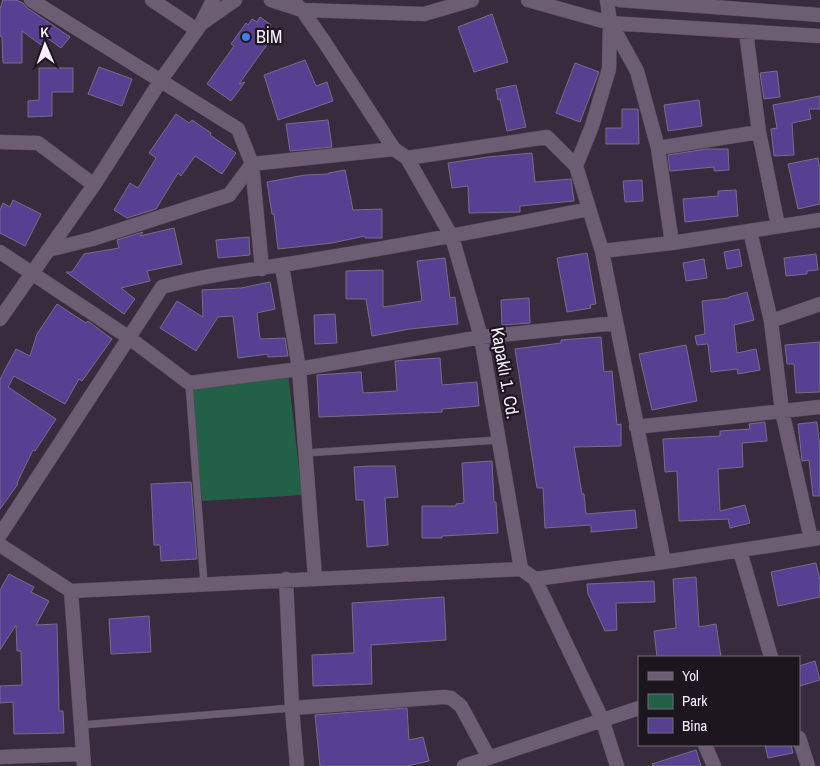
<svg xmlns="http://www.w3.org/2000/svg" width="820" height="766" viewBox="0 0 820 766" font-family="'Archivo Narrow',sans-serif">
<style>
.green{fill:#226048}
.building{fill:#564092;stroke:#736f87}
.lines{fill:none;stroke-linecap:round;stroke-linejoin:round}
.service-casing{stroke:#544859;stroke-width:8}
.minor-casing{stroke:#544859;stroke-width:15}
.service{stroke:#6c5d72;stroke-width:7}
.minor{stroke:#6c5d72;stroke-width:14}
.shop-dot{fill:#3f7fe0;stroke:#1c161f;stroke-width:2}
.labels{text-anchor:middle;stroke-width:4.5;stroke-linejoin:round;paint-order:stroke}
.poi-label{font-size:18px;fill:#f8f0fc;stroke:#1c161f;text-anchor:start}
.street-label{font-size:18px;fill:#f8f0fc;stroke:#1c161f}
</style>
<rect width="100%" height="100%" fill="#382b3e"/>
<path class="green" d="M288 373 302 495 202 501 191 389Z"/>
<path class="building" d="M3 0H16L23 3 26 7 70 37 61 48 46 37 41 45 22 31V63H3L2 37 0 36V9Z
M492 14 508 62 474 72 458 27Z
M260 17 271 25 270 27 276 32 239 84 245 82 231 101 207 84 234 46 231 44 246 23 248 25 252 19 257 22Z
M305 60 316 86 327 82 333 101 278 120 264 75Z
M575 63 599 72 580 122 556 113Z
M99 67 132 79 122 106 88 94Z
M39 68H73V92H52V116L28 117V101L39 100Z
M777 71 780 97 764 99 760 73Z
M516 85 526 127 507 131 500 99 498 100 496 89Z
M820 96V109H809L811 119 792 123 794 155 774 156 771 129 777 128 773 105Z
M699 100 702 126 668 131 664 105Z
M622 109H638L639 144H606V128H622Z
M176 114 189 123 192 120 211 133 210 135 236 153 222 174 195 156 181 176 178 173 156 209 127 218 114 210 130 183 138 188 156 158 149 153Z
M328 120 332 147 290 151 286 124Z
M706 149H728L729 170 714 171V167L670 171 668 155Z
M532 153 535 182 571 179 574 201 520 206V212L469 213 468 186 452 188 448 163 488 157Z
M818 158 820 169V204L798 209 788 164Z
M345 170 353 210 382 209V238H365V236L332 243 278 249 274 214H272L267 182 305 175 329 174V173Z
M642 180 643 201 625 202 623 181Z
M736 190 738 216 685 222 683 199 718 196V191Z
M13 200 41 214 25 246 0 233V210L3 203 10 207Z
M174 228 182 264 147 271 150 281 121 288 135 299 124 314 66 272H72L84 254 119 248 117 240 143 232 140 236Z
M249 237 250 255 218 258 216 240Z
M739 249 742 266 727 269 724 252Z
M587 253 596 304 590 305 591 308 567 312 557 258Z
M816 254 818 270 807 271V274L786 276 784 258Z
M445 258 450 298 455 297 458 324 410 329 372 336 366 299H346V271L383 270V307L422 301 417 261Z
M704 259 707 278 686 281 683 263Z
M270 282 275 309 257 313 260 339 285 338 288 356 268 357V354L238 358 233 316 218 317 196 351 160 328 177 301 203 317 202 290 241 288Z
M747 292 754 320 734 325 737 353 756 349 760 370 738 374 737 369 711 372 708 344 697 345 695 336 705 334 702 301 729 298V297Z
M529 298 530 323 502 325 501 300Z
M57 304 86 323 88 321 112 339 82 381 79 379 65 404 14 376 8 387 56 419 35 451 33 450 17 483 18 484 0 509V379L16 349 30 356 37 334Z
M335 314 337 343 315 344 314 315Z
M601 337 604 372 612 371 617 425 621 424V446L574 447 582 494H584L586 514 635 510 637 528 591 532V525L545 528 543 488H537L515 349 561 343V340Z
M820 342V392L796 393 794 364H787L785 345Z
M686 345 697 401 652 410 639 354Z
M440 358 442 385 477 382 479 406 442 409V412L319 417 317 375 361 372 363 393 397 391 395 361Z
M765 422 767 441 742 443 743 467 718 469 720 511 745 505 750 523 730 528 728 519 679 521 677 471 665 472 663 439 720 436V431L750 429 749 424Z
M817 422 820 449V496H813L809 460 802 461 798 424Z
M492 461 494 502H496L498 533 442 536V538H422V506H456V504L464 503 462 463Z
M371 466H395L398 497 385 498 388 545 367 547 364 500H356L354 467Z
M191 482 197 559 161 561 160 545H154L151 484Z
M816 563 820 580V597L778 606 771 572Z
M9 574 34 587 31 592 49 601 36 625 57 624 59 711H63L64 733 14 734 13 702 0 703V686L22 685 21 651H17L16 625 0 650V590Z
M696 577 699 627 716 624 721 657H657L654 631 676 628 673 579Z
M654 581 655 602 616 603 617 630 605 631 588 594 587 584Z
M444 597 446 640 371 645 372 684 313 686 312 655 354 653 352 603Z
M149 616 151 652 111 654 109 619Z
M815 661 820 680 800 686 799 666Z
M407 708 409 740 423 737 429 761 407 766H320L315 715Z
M765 745H791L793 753 768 758Z
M696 750 701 766H653L652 764Z"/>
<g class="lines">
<g class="service-casing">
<path id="service" d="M189 383 204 584
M306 453 498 440
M81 725 292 708"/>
</g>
<g class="minor-casing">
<path id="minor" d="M31 0 238 129 252 164 262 269
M152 0 197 30
M271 0 302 10 424 14 472 0
M292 0 302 10 323 40 394 149 407 158 452 237 481 337 521 569 535 579 602 719 617 766
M528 0 610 23 820 36
M607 0 610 23 609 69 592 126 576 166 602 251 664 562
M619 0 820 15
M202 23 235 0
M611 24 637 71 658 148 672 243
M746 32 759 132 778 226
M0 142 38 143 94 185
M658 148 759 132
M407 158 547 137 576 166
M750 231 771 321 782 411 811 539
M48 250 92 239 229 195 252 164 394 149
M602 251 672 243 820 220
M0 252 128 337 189 383 299 369 481 337 615 323
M282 266 299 369 315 578
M0 319 94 185 161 80 201 24 213 0
M771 321 820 304
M636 427 820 407
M0 535 162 287C213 273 267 268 319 259 410 244 500 227 589 209
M0 545 71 591 521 569
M740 551 771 657
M286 579 292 708 297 766
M535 579 664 562 819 538
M71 591 84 766
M292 708 444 697 451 698 461 706 489 758
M799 738 808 766
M705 745 714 766
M0 757 83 754
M464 766 639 708"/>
</g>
<use href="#service" class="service"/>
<use href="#minor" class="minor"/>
</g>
<circle class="shop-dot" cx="246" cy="37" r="5"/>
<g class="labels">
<g class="poi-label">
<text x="256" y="43">BİM</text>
</g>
<g class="street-label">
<text transform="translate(505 373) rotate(80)" y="6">Kapaklı 1. Cd.</text>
</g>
</g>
<rect x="638" y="656" width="162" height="90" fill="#1c161f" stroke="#746d77"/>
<rect x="648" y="672" width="25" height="8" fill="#6c5d72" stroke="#746d77"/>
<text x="682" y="681" font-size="15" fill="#f8f0fc">Yol</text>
<rect x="648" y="694" width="25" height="15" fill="#226048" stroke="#746d77"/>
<text x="682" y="706" font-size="15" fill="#f8f0fc">Park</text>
<rect x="648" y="718" width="25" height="15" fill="#564092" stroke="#746d77"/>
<text x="682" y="731" font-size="15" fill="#f8f0fc">Bina</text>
<g transform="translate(45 45) rotate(358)" stroke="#1c161f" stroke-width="4" paint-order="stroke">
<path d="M0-4L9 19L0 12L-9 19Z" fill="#f8f0fc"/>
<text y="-8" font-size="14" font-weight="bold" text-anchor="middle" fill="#f8f0fc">K</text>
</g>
</svg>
